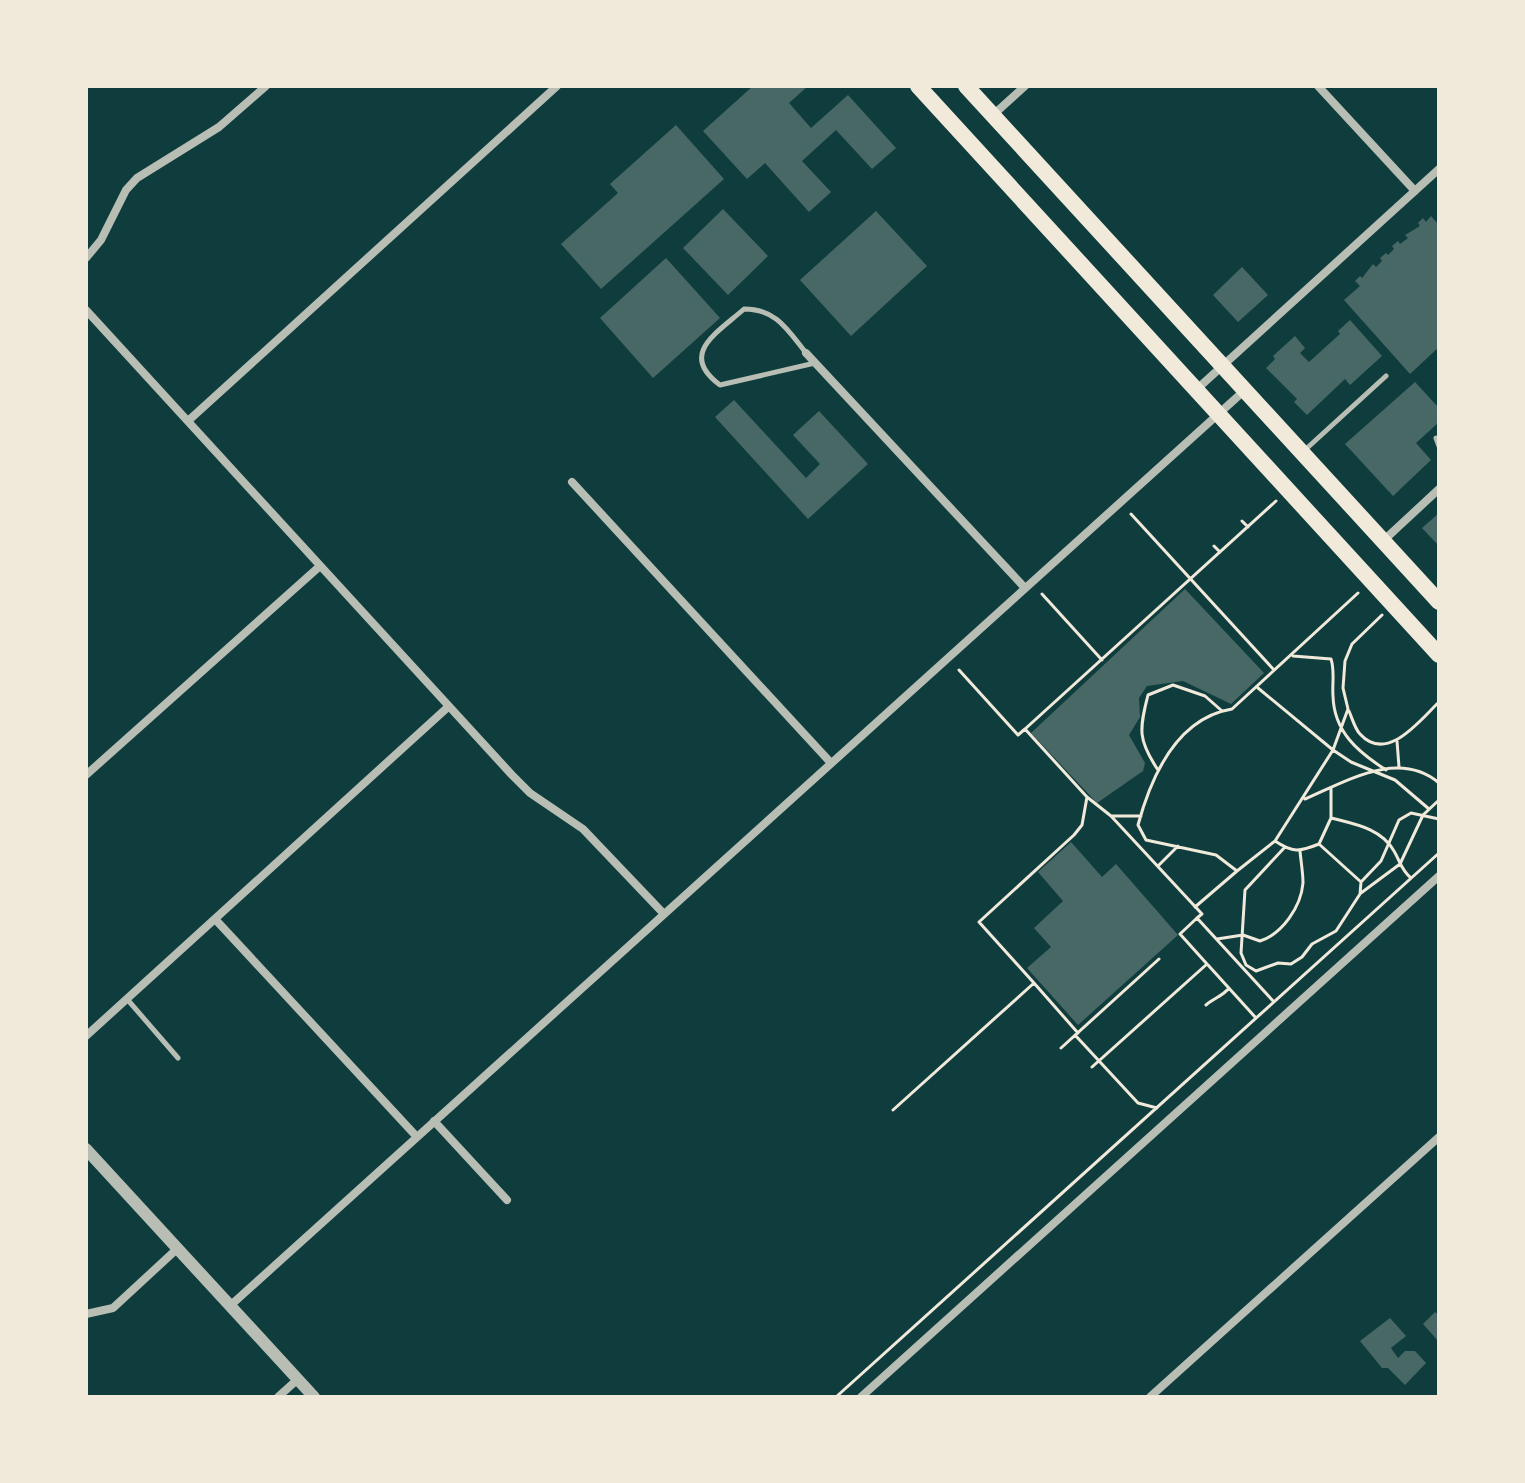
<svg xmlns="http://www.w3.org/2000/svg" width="1525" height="1483" viewBox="0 0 1525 1483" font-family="Commissioner,sans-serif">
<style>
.building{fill:#486865}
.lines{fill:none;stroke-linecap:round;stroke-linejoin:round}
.path{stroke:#f1e9da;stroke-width:3}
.service{stroke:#b8beb3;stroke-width:5}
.minor{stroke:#b8beb3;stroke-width:8}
.tertiary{stroke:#b8beb3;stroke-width:12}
.trunk{stroke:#f1e9da;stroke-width:16}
</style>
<rect width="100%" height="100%" fill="#0f3d3e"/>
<path class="building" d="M753 86H808L789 103 811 128 848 95 896 148 872 169 836 130 802 161 831 192 809 212 765 163 747 179 703 131Z
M676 125 724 179 601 289 561 244 618 193 610 184Z
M723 209 768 256 728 295 683 248Z
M876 211 927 266 851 336 800 280Z
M1431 216 1439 225V347L1410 374 1344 300 1360 286 1355 281 1360 276 1362 278 1373 264 1376 267 1382 261 1380 258 1386 253 1388 255 1394 249 1392 246 1398 241 1400 244 1408 238 1405 235 1420 226 1418 223 1423 218 1426 222Z
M666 258 720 318 653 378 600 318Z
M1242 267 1268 295 1238 322 1213 295Z
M1350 320 1382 356 1350 385 1345 379 1307 415 1294 402 1297 399 1266 368 1275 359 1273 356 1295 336 1305 348 1300 353 1309 362 1340 334 1338 331Z
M1415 382 1439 408V422L1416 443 1431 460 1393 496 1345 444Z
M734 400 806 478 820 464 793 435 819 411 868 464 808 519 715 417Z
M1439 513V546L1422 528Z
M1185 589 1264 673 1231 704 1183 681 1147 686 1139 698 1140 717 1129 735 1145 763 1143 771 1097 803 1031 733Z
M1071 842 1102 877 1116 864 1178 935 1078 1025 1027 968 1051 947 1034 928 1063 901 1038 872Z
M1435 1312 1439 1316V1342L1423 1324Z
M1390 1318 1406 1336 1391 1348 1398 1358 1405 1351H1415L1426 1363 1405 1385 1388 1368H1382L1360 1341Z"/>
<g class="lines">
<path class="path" d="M1131 514 1274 670
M1242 521 1248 527
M1214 546 1220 552
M1358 593 1232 709C1177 718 1151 777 1138 825L1146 840 1216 855 1237 871 1275 841 1333 750 1348 709 1343 688 1345 661 1352 644 1382 615
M1042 594 1102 660
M1293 656 1331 659C1335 671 1332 683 1333 696 1334 732 1358 752 1386 770
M1258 688 1333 750 1351 762 1395 780 1429 809
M1349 711C1352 718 1355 729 1360 734 1387 764 1420 720 1439 702
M1025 729 1276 501
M1397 741 1399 767
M1158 770C1138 740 1139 730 1148 695L1173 685 1205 696 1222 711
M1087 797 1111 816 1202 914 1197 918 1274 1002
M1305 799C1347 781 1399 749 1439 783
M1112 816H1141
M1331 818C1354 824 1381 828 1394 851 1400 861 1401 870 1411 878
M1275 841C1293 853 1299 852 1319 844L1331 818V788
M1319 844 1361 882
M1285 847 1245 890 1241 953 1246 965 1256 971 1278 963 1291 964 1302 957 1312 944 1336 931 1360 894 1361 882 1381 861 1399 820 1411 813 1439 819
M1158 866 1178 846
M1361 893 1400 864 1423 815 1439 800
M1195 907 1237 871
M1217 939 1243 935 1260 941C1282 934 1301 907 1303 883 1303 873 1301 862 1300 851
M1208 965 1256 1018
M1034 983 1078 1033
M1206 1005C1214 998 1223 996 1229 988
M1075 1035 1138 1103 1157 1108
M1061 1048 1159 959
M1092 1067 1207 964 1180 934 1197 918
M893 1110 1034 983 979 922 1074 835 1082 825 1087 797 1025 729 1018 735 959 670
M836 1397 1439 853"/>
<path class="service" d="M806 353C787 329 776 309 744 309 717 333 678 354 720 385L815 363
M1436 438 1439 446
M1306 449 1386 376
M127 999 178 1058"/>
<path class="minor" d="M1318 86 1415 191
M993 115 1025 86
M86 258 101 240 126 190 137 178 219 127 266 86
M86 310 512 775 530 793 583 829 664 914
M806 353 1025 588
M1197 389 1439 169
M188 421 557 86
M572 482 831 763
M1383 541 1439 489
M86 775 320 566
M215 919 417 1137
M86 1036 448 707
M434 1121 507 1200
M231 1305 1245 390
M86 1314 113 1308 178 1248
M278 1397 298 1379
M861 1397 1439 876
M1150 1397 1439 1137"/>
<path class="tertiary" d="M86 1149 314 1397"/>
<path class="trunk" d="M918 86 1439 655
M966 86 1439 602"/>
</g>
<rect width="1525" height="1483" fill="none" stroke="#f1e9da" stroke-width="176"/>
</svg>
